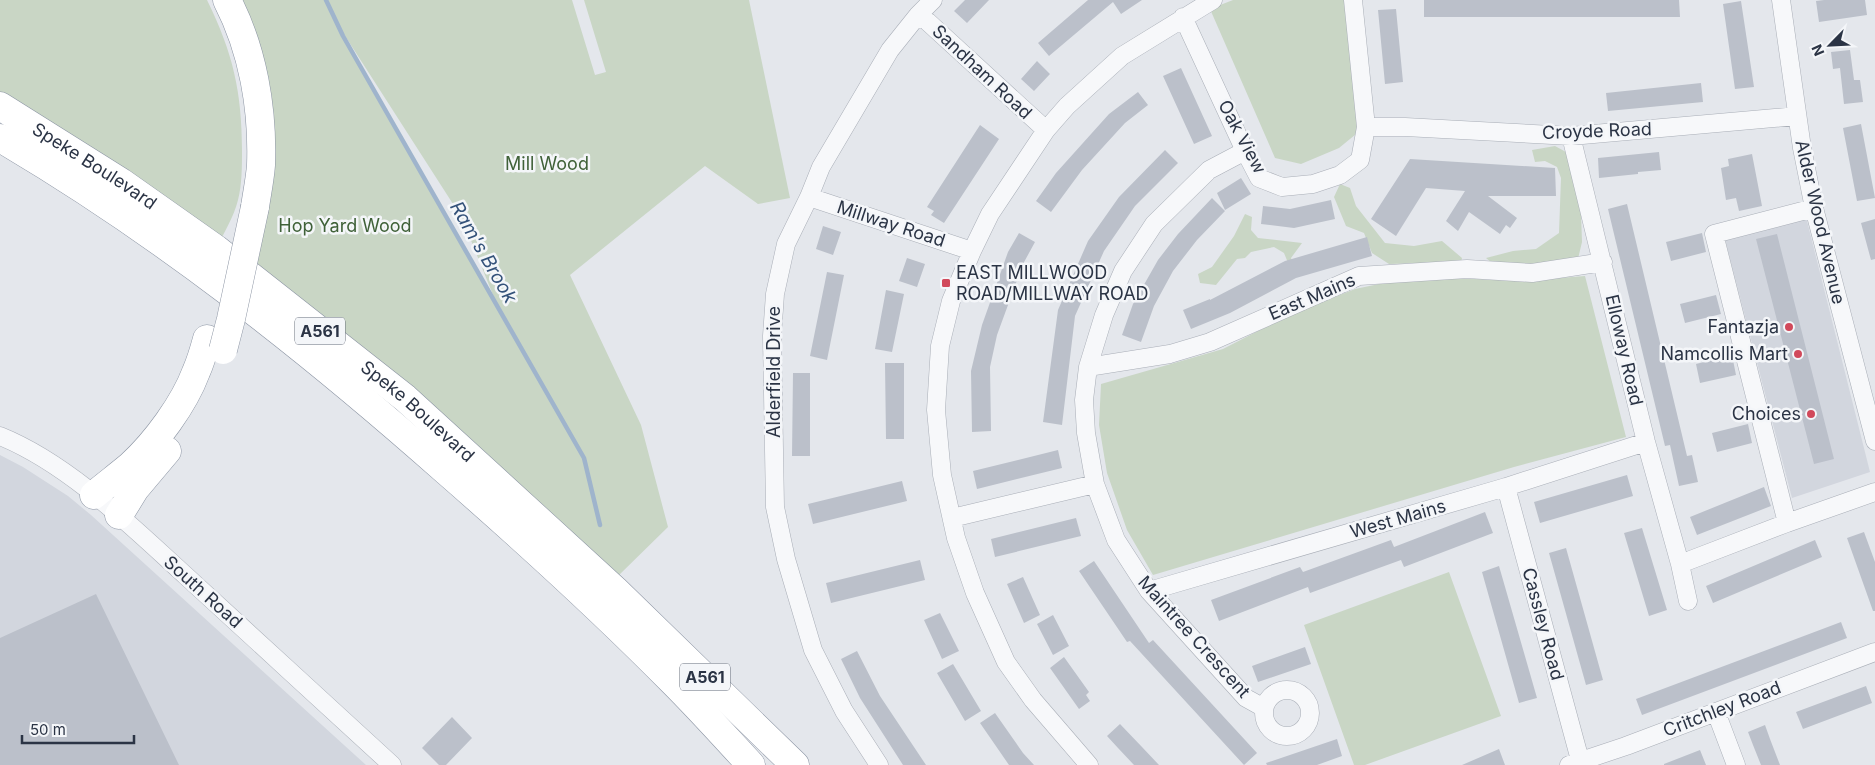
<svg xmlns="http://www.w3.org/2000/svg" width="1875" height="765" viewBox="0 0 1875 765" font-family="Inter,sans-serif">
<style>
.built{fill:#d2d6de}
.green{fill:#c9d6c5;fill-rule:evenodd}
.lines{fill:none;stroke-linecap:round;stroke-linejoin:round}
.stream{stroke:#9fb4cc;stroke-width:4.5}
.building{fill:#bbc0ca}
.street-casing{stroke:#a9aeb7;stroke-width:19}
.highway-casing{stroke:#8b94a3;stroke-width:29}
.street{stroke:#f7f8fa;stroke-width:18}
.highway{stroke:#fff;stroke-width:28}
.highway-bridge-casing{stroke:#8b94a3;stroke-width:29;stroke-linecap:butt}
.highway-bridge{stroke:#fff;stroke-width:28}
.poi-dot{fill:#d1495b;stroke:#f4f6f9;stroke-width:2}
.labels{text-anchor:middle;stroke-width:5;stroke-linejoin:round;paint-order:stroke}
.shield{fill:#f4f6f9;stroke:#676e7b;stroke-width:1}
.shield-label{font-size:16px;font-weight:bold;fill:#2b3445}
.street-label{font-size:18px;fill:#2b3445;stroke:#f4f6f9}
.park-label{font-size:18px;fill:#3f6138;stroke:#f4f6f9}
.poi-label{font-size:18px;fill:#2b3445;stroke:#f4f6f9;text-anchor:end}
.water-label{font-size:19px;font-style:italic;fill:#34527a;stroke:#f4f6f9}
</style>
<rect width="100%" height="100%" fill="#e4e7ec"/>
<path class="built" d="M1806 217 1870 472 1792 498 1725 239Z
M0 455 23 467 68 496 91 515 366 765H0Z"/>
<path class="green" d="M0 0H207C233 53 242 92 242 151 242 166 242 185 238 200 234 217 223 234 216 249L0 106Z
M227 0H572L595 75 606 72 584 0H749L790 198 758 204 705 166 570 275 641 425 668 527 617 577 243 262 261 166ZM340 28 462 218 495 300 343 36Z
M1233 0H1344L1361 130 1339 148 1301 164 1275 158 1210 9Z
M1555 146 1566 152 1581 213 1582 242 1577 263C1552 266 1505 277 1486 258L1513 251 1536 249 1559 233 1561 178 1557 167 1545 161 1535 162 1532 150Z
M1340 184 1350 188 1356 206 1385 243 1414 246 1442 241 1462 258 1461 262 1389 264 1372 253 1364 233 1346 226 1334 197Z
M1245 214 1252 217 1251 230 1258 238 1302 243 1291 258 1297 273 1293 275 1284 253 1274 247 1251 252 1245 258 1237 259 1216 285 1200 283 1198 274 1212 267 1234 236Z
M1585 276 1626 437 1514 467 1153 575 1127 530 1107 473 1099 425 1101 384 1223 349 1291 314 1355 289 1408 278H1451L1522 281Z
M1449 572 1501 716 1365 765H1354L1304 625Z"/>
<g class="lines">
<path class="stream" d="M326 0 343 36 584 458 600 525"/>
</g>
<path class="building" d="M965 0H989L967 23 954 11Z
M1088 0H1142L1121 14 1113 2 1049 56 1038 43Z
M1424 0H1679L1680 17H1424Z
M1824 0H1865L1867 15 1819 22 1816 1Z
M1741 1 1754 87 1735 89 1723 4Z
M1396 9 1403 82 1385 84 1378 10Z
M1850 50 1854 80H1860L1863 102 1844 104 1840 68 1833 69 1831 52Z
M1037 61 1050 74 1034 91 1021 79Z
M1181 68 1212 136 1194 144 1163 76Z
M1701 83 1703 102 1608 111 1606 93Z
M1138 92 1148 105 1125 123 1082 170 1051 212 1036 201 1056 173 1109 114Z
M1861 124 1875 198 1857 201 1843 128Z
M980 125 999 139 944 223 931 215 934 211 927 207Z
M1165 150 1178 163 1135 206 1104 251 1075 316 1062 425 1043 422 1058 310 1088 241 1119 197Z
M1659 152 1661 170 1638 172V174L1599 178 1598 158Z
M1752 154 1762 206 1739 211 1736 198 1726 200 1721 168 1729 166 1728 159Z
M1410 159 1555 168 1556 196H1488L1517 218 1510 228 1506 225 1500 234 1469 212 1458 231 1446 221 1465 191 1426 188 1396 236 1371 219Z
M1241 178 1251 194 1225 210 1217 193Z
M1212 198 1225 211 1197 240 1173 271 1154 306 1141 342 1122 335 1133 304 1158 260 1178 234Z
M1331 200 1335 219 1294 228 1261 224 1263 206 1290 209Z
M1627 204 1687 456 1692 455 1698 482 1679 486 1670 445 1665 446 1608 209Z
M1875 219V259L1871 260 1861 223Z
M823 226 841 232 833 255 816 249Z
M1019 233 1035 242 1017 275H1019L997 335 990 367 991 431 972 432 971 371 982 325 1008 252Z
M1702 233 1706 252 1671 261 1666 242Z
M1777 234 1834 459 1814 464 1756 239Z
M1367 237 1372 256 1296 278 1230 313 1191 329 1183 310 1210 299V300L1285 261Z
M907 258 925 264 917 287 899 281Z
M827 272 844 275 827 360 810 356Z
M886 290 904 294 892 352 875 349Z
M1716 295 1721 314 1685 323 1680 304Z
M1732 355 1736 375 1700 383 1696 364Z
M885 363H904V439H886Z
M793 373H810V456H792Z
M1748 424 1752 443 1717 452 1712 433Z
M1058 450 1062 468 977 489 973 471Z
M1627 475 1633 496 1540 523 1534 502Z
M902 481 907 501 813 524 808 504Z
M1764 487 1771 506 1697 535 1690 517Z
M1485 512 1493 533 1404 567 1401 560 1310 593 1308 587 1219 621 1211 600 1300 567 1303 572 1391 540 1394 547Z
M1076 518 1081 536 995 557 991 539Z
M1642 528 1667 610 1649 616 1624 533Z
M1864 532 1875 562V611H1873L1847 538Z
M1815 540 1822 557 1713 603 1706 586Z
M1566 548 1603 680 1586 685 1549 553Z
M920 560 925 580 831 603 826 583Z
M1094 561 1149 643 1153 640 1257 753 1244 765 1130 641 1127 642 1079 571Z
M1499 566 1537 698 1519 703 1482 572Z
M1023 577 1040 615 1024 623 1007 584Z
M96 594 179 765H0V638Z
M940 613 959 651 942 659 924 620Z
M1053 615 1069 646 1053 655 1037 624Z
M1841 622 1847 638 1642 715 1636 699Z
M1305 647 1311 664 1258 682 1252 666Z
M857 651 880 696 926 765H903L860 698 841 659Z
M1064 657 1089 692 1086 695 1090 701 1079 709 1050 668Z
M953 664 981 711 965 721 937 673Z
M1866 686 1872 703 1803 729 1796 712Z
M995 713 1023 753 1034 765H1009L980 723Z
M452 717 472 738 446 765H439L422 748Z
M1120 724 1142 747 1159 765H1134L1118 748 1107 736Z
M1765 725 1770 739 1780 765H1761L1753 745 1748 732Z
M1337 739 1342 756 1317 765H1267L1266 763Z
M1499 749 1505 765H1462Z
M1700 750 1706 765H1664V764Z"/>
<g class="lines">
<g class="street-casing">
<path id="street" d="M1781 0 1802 148 1814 208 1875 441
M918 15 928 22 1046 130
M1183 17 1245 151 1259 178 1282 187 1313 184 1340 175 1360 160 1366 127 1353 0
M1366 127H1405L1571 136 1797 116
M1571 136 1646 442 1680 564 1688 601
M1245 151 1209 170 1154 224 1123 271 1104 315 1088 367 1084 400 1086 433 1095 484 1116 540 1149 591 1246 698 1264 708
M809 197 972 251
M1088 367 1170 354 1210 342 1359 276 1467 269 1532 273 1603 262
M0 436C69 464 131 526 186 576 255 639 323 702 392 765
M1506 487 1580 760
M952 518 1095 484
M1787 523 1714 234 1814 208
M1680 564 1787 523 1875 492
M1149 591 1506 487 1646 442
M1264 713a23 23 0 1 1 46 0a23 23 0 1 1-46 0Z
M1716 712 1736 765
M879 765 844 711 813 650 786 559 775 507 772 336 775 294 786 244 809 197 821 167 890 50 918 15 933 0
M1089 765 1033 700 1006 662 975 593 956 538 942 475 936 410 940 346 951 301 972 251 990 214 1046 130 1067 106 1122 56 1213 0
M1569 765 1626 746 1875 652"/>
</g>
<g class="highway-casing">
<g id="highway">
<path d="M227 0C253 50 263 109 261 165 260 179 257 193 255 207"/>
<path id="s1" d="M0 106 121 182 216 249 405 398 615 590 795 765"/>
<path d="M0 138C160 232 307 348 446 471 524 539 601 609 673 682 700 709 725 737 751 765"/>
<path d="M94 495C106 485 118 476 130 466 156 442 184 404 196 372 201 361 204 350 207 339"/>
<path d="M119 515 135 489 167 451"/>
</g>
</g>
<use href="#street" class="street"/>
<use href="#highway" class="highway"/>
<g class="highway-bridge-casing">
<path id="highway-bridge" d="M223 350 231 319 255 207"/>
</g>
<use href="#highway-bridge" class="highway-bridge"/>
</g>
<g class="poi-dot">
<rect x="941" y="278" width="10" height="10" rx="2.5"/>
<circle cx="1789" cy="327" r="5"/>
<circle cx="1798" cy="354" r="5"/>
<circle cx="1811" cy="414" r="5"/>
</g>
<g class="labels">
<g class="shield">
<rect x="295" y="317.5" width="50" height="27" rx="4"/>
<rect x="680" y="663.5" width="50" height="27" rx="4"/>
</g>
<g class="shield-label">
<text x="320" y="337">A561</text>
<text x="705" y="683">A561</text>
</g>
<g class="street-label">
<text transform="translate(982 72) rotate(43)" y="6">Sandham Road</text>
<text transform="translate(1597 131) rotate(-2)" y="6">Croyde Road</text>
<text transform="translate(1242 137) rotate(62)" y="6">Oak View</text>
<text dy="6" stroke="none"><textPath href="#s1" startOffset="112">Speke Boulevard</textPath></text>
<text transform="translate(1820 222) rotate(77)" y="6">Alder Wood Avenue</text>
<text transform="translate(891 224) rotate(18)" y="6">Millway Road</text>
<text transform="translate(1312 297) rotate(-23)" y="6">East Mains</text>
<text transform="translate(1624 350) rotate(77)" y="6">Elloway Road</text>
<text transform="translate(774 372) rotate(-90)" y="6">Alderfield Drive</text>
<text dy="6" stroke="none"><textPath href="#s1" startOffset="518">Speke Boulevard</textPath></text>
<text transform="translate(1398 519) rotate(-16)" y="6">West Mains</text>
<text transform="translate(203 592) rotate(42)" y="6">South Road</text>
<text transform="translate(1543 624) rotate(75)" y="6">Cassley Road</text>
<text transform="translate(1194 637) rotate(48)" y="6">Maintree Crescent</text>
<text transform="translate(1722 709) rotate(-21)" y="6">Critchley Road</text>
</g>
<g class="park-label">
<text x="547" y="170">Mill Wood</text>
<text x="345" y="232">Hop Yard Wood</text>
</g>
<g class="poi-label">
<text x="956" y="279" text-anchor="start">EAST MILLWOOD<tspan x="956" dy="21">ROAD/MILLWAY ROAD</tspan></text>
<text x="1779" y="333">Fantazja</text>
<text x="1788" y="360">Namcollis Mart</text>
<text x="1801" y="420">Choices</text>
</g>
<g class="water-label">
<text transform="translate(484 252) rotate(60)" y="7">Ram's Brook</text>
</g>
</g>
<g transform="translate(1830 45) rotate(246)" stroke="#f4f6f9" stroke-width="4" paint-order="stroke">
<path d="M0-4L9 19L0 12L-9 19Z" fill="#2b3445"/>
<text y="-8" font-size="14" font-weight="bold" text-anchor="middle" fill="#2b3445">N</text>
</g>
<path d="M22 735v8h112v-8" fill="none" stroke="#2b3445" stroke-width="2.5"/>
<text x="30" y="735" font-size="15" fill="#2b3445" stroke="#f4f6f9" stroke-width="4" paint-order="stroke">50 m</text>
</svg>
